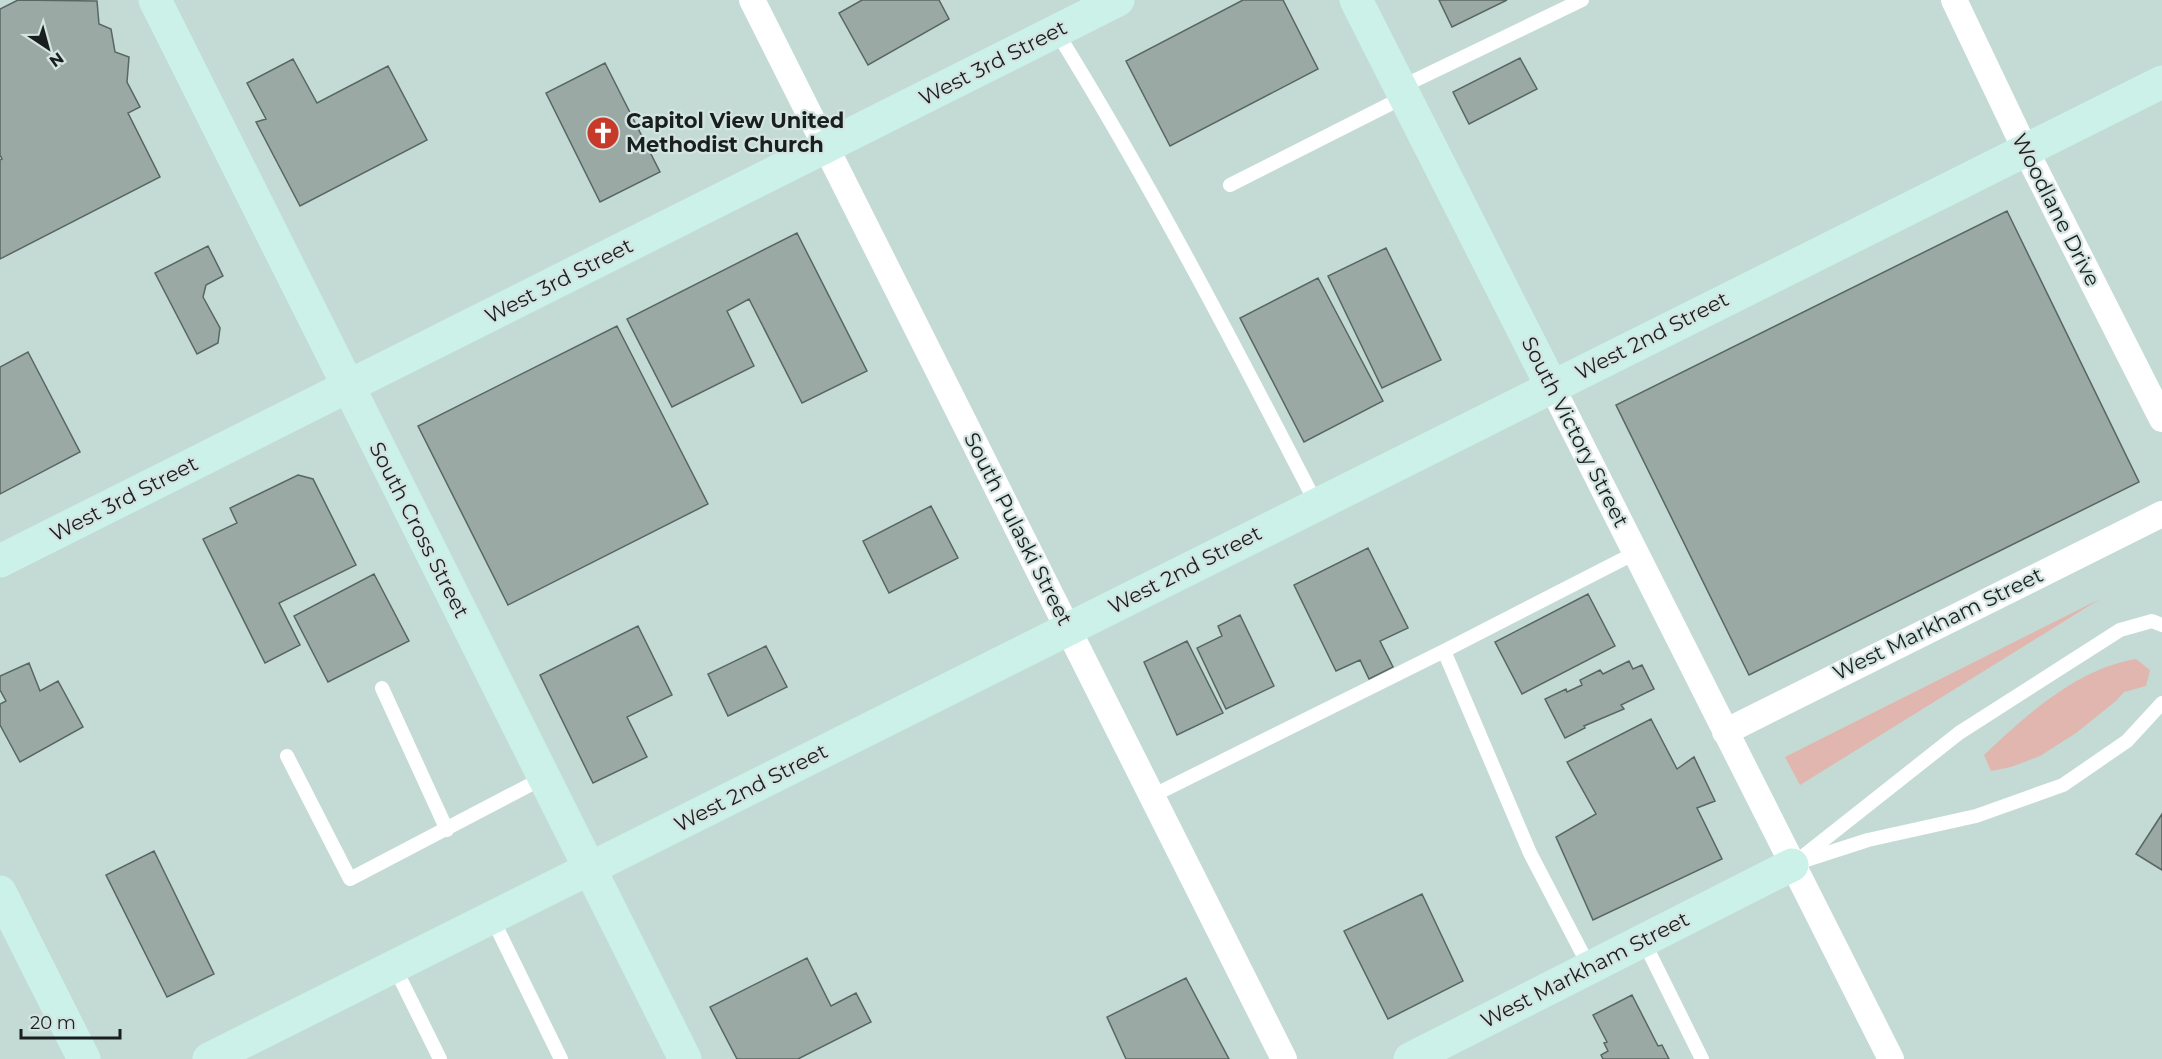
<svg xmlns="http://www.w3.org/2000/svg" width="2162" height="1059" viewBox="0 0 2162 1059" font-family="Montserrat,sans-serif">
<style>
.built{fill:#c3dbd4}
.green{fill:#e0b6af}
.building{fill:#9aa9a4;stroke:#596763;stroke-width:1.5}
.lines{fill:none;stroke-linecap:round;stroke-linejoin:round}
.lane{stroke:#fff;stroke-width:14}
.street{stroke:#fff;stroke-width:26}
.secondary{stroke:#cbf1e9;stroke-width:33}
.labels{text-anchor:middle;stroke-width:4.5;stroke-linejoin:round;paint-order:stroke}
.street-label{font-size:21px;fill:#191f1e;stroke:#d4e4e0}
.poi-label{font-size:21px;font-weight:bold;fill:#191f1e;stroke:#d4e4e0;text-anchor:start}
</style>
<rect width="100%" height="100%" fill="#d4e4e0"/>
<path class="built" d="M0 0H2162V1059H0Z"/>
<path class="green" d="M2100 599 1800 785 1785 757Z
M2136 659 2150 670 2146 686 2124 692 2116 701 2076 733 2040 756 2011 767 1991 771 1984 755C2025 716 2078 668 2136 659Z"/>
<path class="building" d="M18 0 97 1 99 24 111 29 115 52 129 57 127 82 140 107 128 113 160 177 0 259V160L2 159 0 155V9Z
M862 0H939L949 19 868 65 839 13Z
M1243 0H1283L1318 69 1170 146 1126 61Z
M1439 0H1507L1452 27Z
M1520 58 1537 89 1469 124 1453 92Z
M293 59 317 103 388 66 427 140 300 206 256 122 266 119 247 83Z
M605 63 660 172 600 202 546 93Z
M2007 211 2139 482 1749 675 1616 405Z
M797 233 867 371 802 403 749 299 727 311 754 366 672 407 627 319Z
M208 246 223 276 206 285 203 297 220 328 218 343 197 354 155 273Z
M1386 248 1441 360 1382 388 1328 276Z
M1318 278 1383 401 1304 442 1240 318Z
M617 326 708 504 508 605 418 426Z
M28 352 80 452 0 494V367Z
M298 475 313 479 356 565 279 603 300 645 265 663 203 539 237 523 230 508Z
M931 506 958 558 889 593 863 541Z
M1368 548 1408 628 1380 641 1393 667 1369 679 1360 660 1336 671 1294 585Z
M374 574 409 641 328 682 294 616Z
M1588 594 1615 646 1522 694 1495 642Z
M1240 615 1274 686 1226 709 1197 648 1222 636 1218 626Z
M638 626 672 695 627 717 647 757 593 783 540 675Z
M1187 641 1223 713 1177 735 1144 662Z
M766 646 787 687 728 716 708 674Z
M1629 661 1633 669 1642 665 1654 689 1621 705 1624 709 1584 726 1585 728 1565 738 1545 699 1566 689 1567 692 1582 685 1580 680 1600 670 1603 674Z
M29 663 40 691 58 681 83 727 20 762 0 725V704L6 701 0 690V676Z
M1651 719 1677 769 1694 757 1715 801 1697 808 1722 859 1593 920 1556 837 1596 814 1567 762Z
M2162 814V870L2136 854Z
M154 851 214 974 167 997 106 875Z
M1422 894 1463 981 1388 1019 1344 931Z
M807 958 831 1006 856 993 871 1022 798 1059H737L710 1007Z
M1186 978 1229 1059H1126L1107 1017Z
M1632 995 1658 1046 1662 1045 1669 1059H1603L1601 1055 1608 1051 1604 1043 1607 1042 1593 1015Z"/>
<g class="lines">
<path class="lane" d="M1056 31C1151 184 1234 344 1317 505
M1399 88 1582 0
M1230 185 1404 97
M1444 651 1530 853 1590 968
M382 688 447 830
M287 756 350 879 543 778
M1152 796 1444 651 1637 552
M1803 861 1868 840 1976 816 2063 785 2127 741 2162 703
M1792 865 1959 733 2120 630 2152 621 2162 625
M492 918 561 1059
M1643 940 1702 1059
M394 966 440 1059"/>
<path class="street" d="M752 0 1284 1059
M1954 0 2025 149 2162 419
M1552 387 1891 1059
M1725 732 2162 514"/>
<path class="secondary" d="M155 0 685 1059
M1356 0 1552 387
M0 561 1118 0
M0 892 84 1059
M209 1059 2162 82
M1410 1059 1792 865"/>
</g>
<defs>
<g id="church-disc" transform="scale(1.725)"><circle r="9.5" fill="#c73a2a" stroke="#d4e4e0"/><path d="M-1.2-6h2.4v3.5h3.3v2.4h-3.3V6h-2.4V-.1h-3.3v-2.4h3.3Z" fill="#fff"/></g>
</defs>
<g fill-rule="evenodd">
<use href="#church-disc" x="603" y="133"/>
</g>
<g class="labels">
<g class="street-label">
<text transform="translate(993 63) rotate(-27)" y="7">West 3rd Street</text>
<text transform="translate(2056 210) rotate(63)" y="7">Woodlane Drive</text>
<text transform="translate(559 281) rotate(-27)" y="7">West 3rd Street</text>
<text transform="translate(1652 336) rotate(-27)" y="7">West 2nd Street</text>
<text transform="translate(1575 432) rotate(63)" y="7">South Victory Street</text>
<text transform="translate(124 499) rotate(-27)" y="7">West 3rd Street</text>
<text transform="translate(1018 529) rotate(63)" y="7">South Pulaski Street</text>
<text transform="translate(419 530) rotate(63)" y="7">South Cross Street</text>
<text transform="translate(1185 570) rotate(-27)" y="7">West 2nd Street</text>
<text transform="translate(1938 624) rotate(-26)" y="7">West Markham Street</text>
<text transform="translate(751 788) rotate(-27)" y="7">West 2nd Street</text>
<text transform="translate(1585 970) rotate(-27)" y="7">West Markham Street</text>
</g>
<g class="poi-label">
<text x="626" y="128">Capitol View United<tspan x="626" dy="24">Methodist Church</tspan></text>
</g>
</g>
<g transform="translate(48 48) rotate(144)" stroke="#d4e4e0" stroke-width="4.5" paint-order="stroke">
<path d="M0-4.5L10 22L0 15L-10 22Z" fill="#191f1e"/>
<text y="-9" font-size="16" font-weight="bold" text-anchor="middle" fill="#191f1e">N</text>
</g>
<path d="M21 1029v9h99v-9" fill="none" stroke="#191f1e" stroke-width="3"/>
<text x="30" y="1029" font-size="18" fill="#191f1e" stroke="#d4e4e0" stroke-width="4.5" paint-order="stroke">20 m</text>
</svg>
